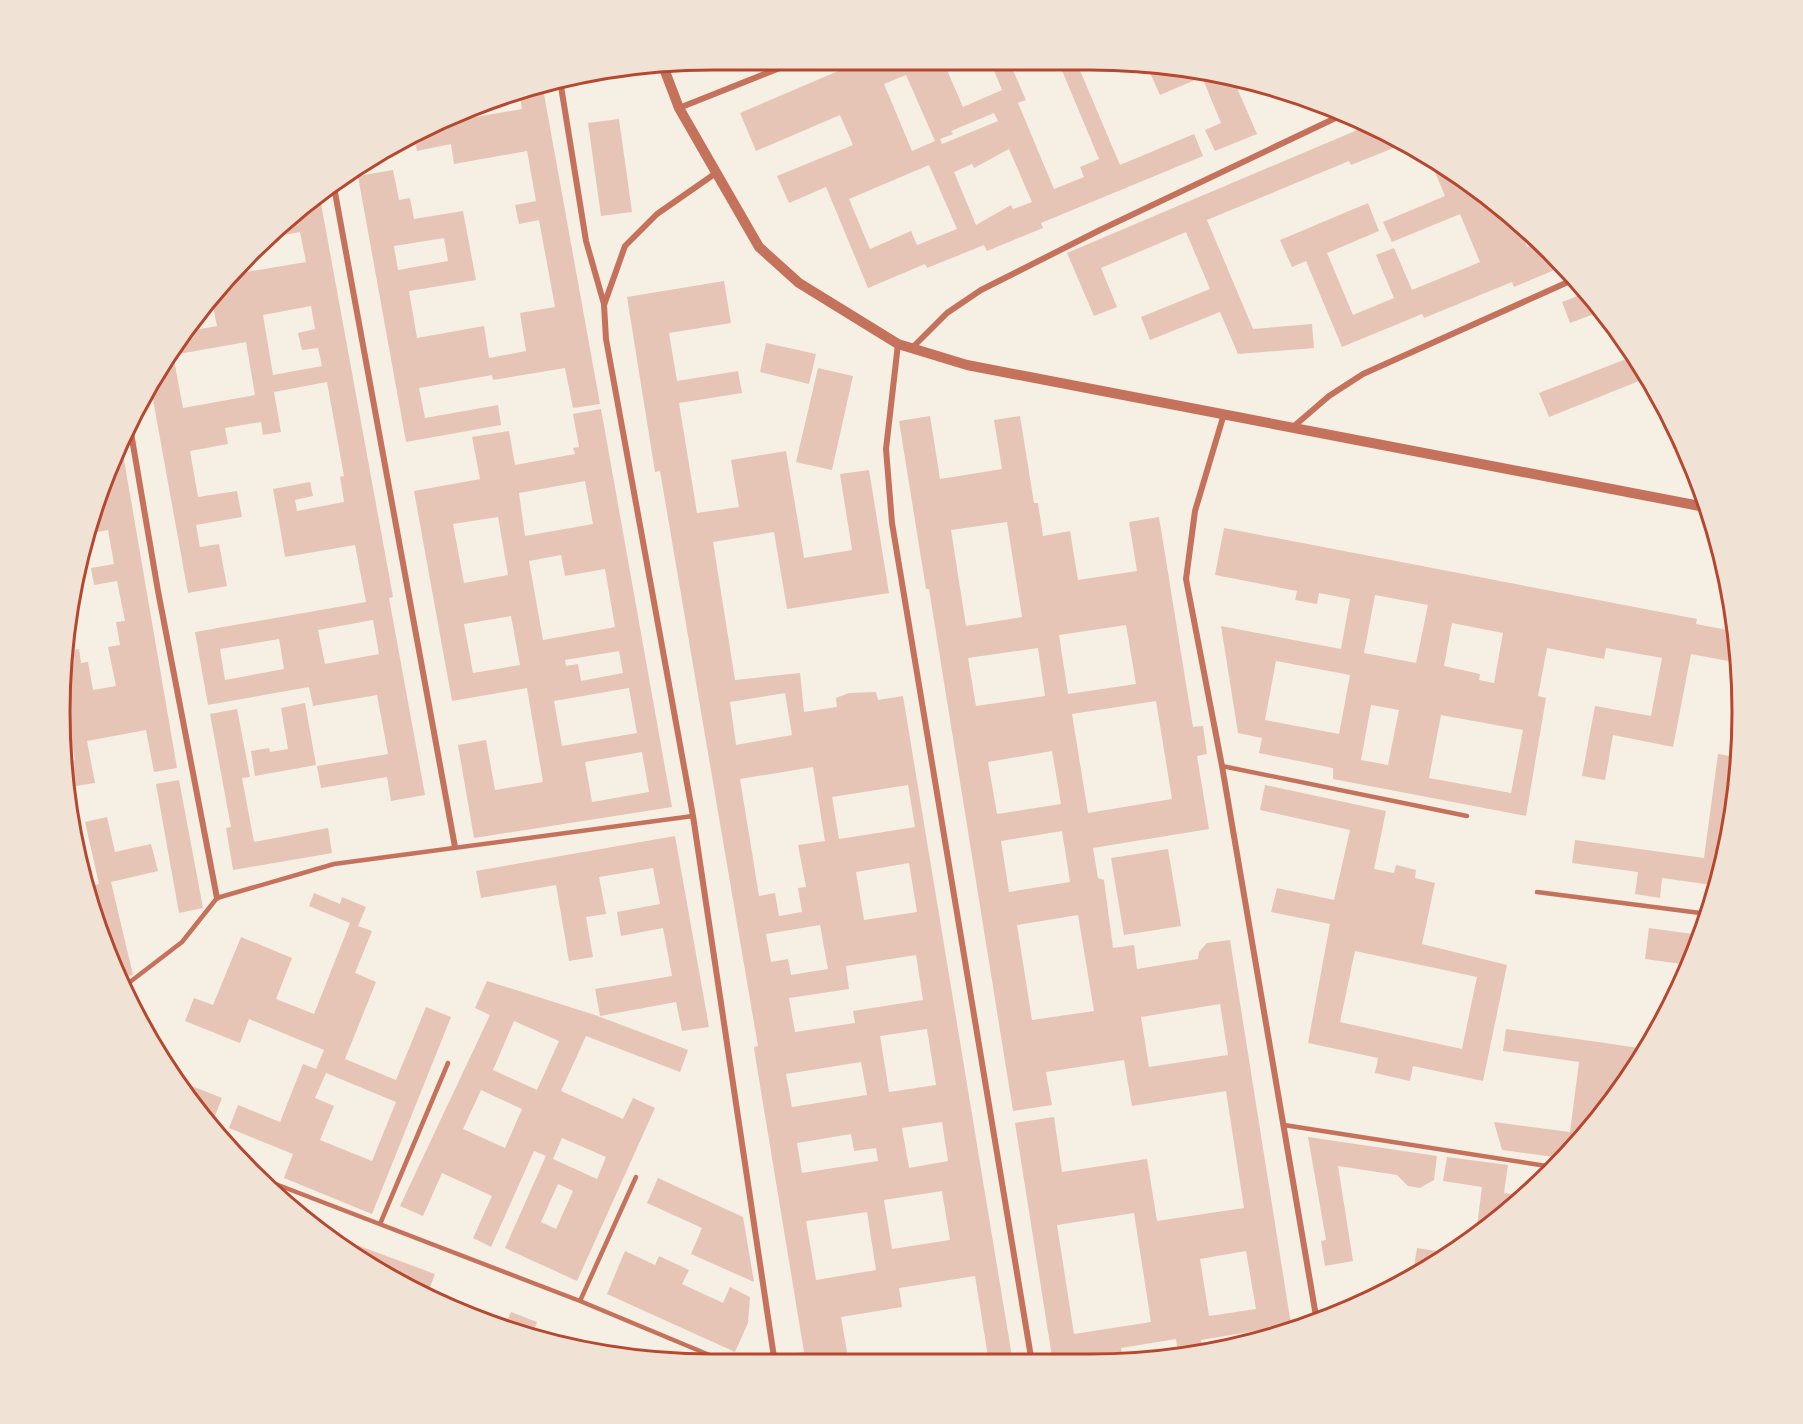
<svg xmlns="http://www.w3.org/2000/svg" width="1803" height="1424" viewBox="0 0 1803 1424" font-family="Overpass,sans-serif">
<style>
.building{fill:#e6c5b7;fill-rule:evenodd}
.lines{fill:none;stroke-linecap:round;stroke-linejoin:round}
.service{stroke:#c5725c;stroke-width:4.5}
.minor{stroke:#c5725c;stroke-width:6}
.tertiary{stroke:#c5725c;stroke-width:10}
.rim{fill:none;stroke:#b5482f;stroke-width:3}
</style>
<rect width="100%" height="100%" fill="#f6efe4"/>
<path class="building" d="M712 60H732L708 69 704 61Z
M864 60 943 61 963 107 1002 90 990 61H1009L1026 100 1018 103 1054 189 1084 177 1080 167 1099 159 1058 61H1076L1120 165 1194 134 1203 156 1041 223 1043 228 987 251 984 245 927 268 925 264 868 288 826 187 789 203 777 176 853 145 840 115 756 151 740 113ZM906 75 935 141 912 151 884 84ZM994 113 998 121 942 144 940 139 953 134 951 131ZM1009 149 1032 202 1013 209 1011 205 976 225 954 172 972 164 974 168ZM929 165 957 229 917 245 911 231 870 249 849 199Z
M1146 64 1234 81 1257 134 1215 151 1205 130 1221 123 1202 77 1160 95Z
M542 83 600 404 573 408 565 368 493 380 492 375 419 388 425 418 498 405 501 425 406 442 358 176 393 170 399 200 410 198 414 219 463 211 476 280 409 291 417 338 484 326 489 358 526 351 520 313 555 307 539 220 519 224 515 205 536 201 527 151 454 164 451 144 417 151 414 136 447 122 522 109 519 92ZM444 238 448 261 398 270 394 246Z
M619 119 632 212 601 216 588 123Z
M1369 125 1406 143 1351 165 1349 161 1207 220 1253 329 1312 324 1314 348 1238 354 1220 312 1150 340 1141 317 1210 289 1186 232 1101 268 1117 307 1094 316 1067 253Z
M1428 155 1464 179 1468 187 1473 185 1488 195 1517 222 1527 247 1539 242 1564 266 1514 287 1512 282 1424 318 1422 314 1342 347 1306 261 1292 267 1280 240 1368 203 1379 231 1327 253 1353 315 1394 298 1376 255 1394 248 1412 290 1480 262 1460 214 1392 242 1383 222 1445 196Z
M320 198 393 597 389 598 425 795 391 801 387 777 321 788 317 766 388 754 377 695 313 706 309 687 208 705 195 632 366 602 355 545 285 557 281 533 273 489 310 482 313 496 295 500 297 511 344 502 340 477 344 476 327 382 274 392 281 432 263 435 261 422 225 428 228 444 190 451 198 497 237 491 242 517 196 525 200 547 219 544 227 586 188 593 150 383 190 331 217 326 212 302 234 274 306 262 300 232 268 238ZM311 306 315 329 298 333 302 350 318 348 322 366 273 375 263 315ZM246 342 255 395 183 408 173 355ZM373 620 379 654 325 664 318 630ZM279 639 284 669 225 680 220 649Z
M724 281 731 323 669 333 677 381 738 371 742 393 679 403 697 513 739 507 731 460 786 451 804 558 852 550 840 474 869 470 889 593 787 609 774 532 713 542 735 680 800 673 804 712 837 707 836 698 849 693 876 692 878 700 903 696 1013 1363H950L988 1356 975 1276 899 1288 902 1307 841 1317 849 1364H798L796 1353 804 1352 756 1061 754 1047 758 1046 747 982 660 471 655 472 627 297ZM785 693 792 735 736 745 730 702ZM813 767 825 841 798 845 806 887 798 888 802 912 779 916 775 893 759 896 740 779ZM908 785 915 827 839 839 832 797ZM909 863 917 912 864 920 856 872ZM820 925 828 969 791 975 788 959 771 962 766 934ZM916 955 923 1000 853 1011 855 1023 795 1032 789 998 849 989 846 966ZM927 1029 936 1085 889 1092 880 1036ZM861 1062 867 1095 792 1107 786 1074ZM942 1122 948 1161 909 1168 902 1128ZM851 1134 854 1151 876 1148 878 1161 802 1173 797 1143ZM942 1191 950 1240 892 1249 884 1200ZM867 1212 876 1270 816 1280 806 1221Z
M1588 292 1602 311 1570 323 1562 302Z
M1615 329 1649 377 1549 417 1539 393 1626 359Z
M766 343 816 354 809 384 760 372Z
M818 368 853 376 832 470 796 462Z
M1654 386H1655L1684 449H1673Z
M601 409 672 807 474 838 458 745 486 740 495 790 543 782 527 688 452 701 414 491 480 479 472 437 509 431 515 465 575 454 573 448 579 447 573 414ZM585 481 593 524 525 536 519 493ZM498 517 508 575 464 583 453 524ZM561 555 565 576 605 569 615 627 543 640 529 561ZM511 616 520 665 473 673 464 624ZM619 651 623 673 581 681 578 664 566 666 565 660ZM629 688 637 733 562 746 554 701ZM642 752 649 792 592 802 585 762Z
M930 416 940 479 1002 469 994 420 1020 416 1034 503H1038L1043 536 1070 531 1078 580 1137 571 1129 522 1159 517 1193 727 1203 726 1207 754 1197 756 1209 829 1093 848 1098 878 1104 880 1113 948 1134 945 1137 969 1198 959 1199 952 1207 943 1230 940 1292 1331 1267 1336 1266 1329 1201 1340 1202 1349 1178 1354 1176 1339 1121 1348 1123 1363H1053L1015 1123 1054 1117 1062 1172 1147 1159 1157 1221 1244 1208 1226 1091 1132 1106 1124 1060 1046 1072 1052 1105 1013 1111 929 589H926L899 421ZM1007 522 1022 617 966 626 951 530ZM1126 625 1136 684 1068 694 1059 635ZM1038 648 1045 696 976 706 968 658ZM1156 701 1172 799 1088 813 1072 714ZM1052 751 1061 804 997 814 988 762ZM1062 831 1070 882 1009 892 1001 841ZM1078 915 1094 1011 1032 1020 1017 925ZM1220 1004 1228 1055 1149 1067 1141 1017ZM1134 1213 1151 1322 1074 1334 1057 1225ZM1246 1251 1256 1309 1209 1316 1200 1259Z
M122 448 177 768 154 772 146 730 87 741 95 783 70 787 66 761 75 760 67 718 61 719 60 712 68 651 79 649 81 663 88 662 93 690 116 686 108 647 120 645 116 622 125 621 117 581 94 585 91 568 114 564 108 530 86 534Z
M1224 528 1697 619 1696 624 1738 632 1739 663 1691 654 1673 747 1613 735 1605 780 1582 776 1595 706 1651 716 1662 658 1606 648 1604 659 1547 648 1538 696 1546 698 1526 816 1333 779V768L1259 753 1262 738 1238 733 1221 626 1341 649 1350 599 1319 593 1317 604 1295 600 1297 591 1215 575ZM1375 595 1428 605 1416 663 1364 653ZM1452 623 1503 633 1494 683 1479 680 1480 674 1444 666ZM1276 661 1350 675 1339 734 1265 720ZM1371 705 1399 710 1388 765 1361 760ZM1441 715 1523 730 1511 793 1429 778Z
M305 703 316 765 255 776 251 751 269 748 270 752 288 749 281 708Z
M237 709 250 777 242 778 254 842 328 828 332 853 233 870 226 828 231 827 210 714Z
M1718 754 1741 758 1719 886 1662 878 1660 898 1635 894 1638 872 1572 863 1575 840 1704 858Z
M179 780 203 908 179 913 156 784Z
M1265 785 1386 811 1374 869 1394 873 1396 865 1416 870 1415 878 1435 883 1422 944 1507 965 1483 1081 1413 1066 1410 1081 1375 1073 1378 1058 1308 1043 1330 924 1271 912 1277 888 1334 900 1350 830 1260 810ZM1355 951 1477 977 1462 1049 1340 1022Z
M107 817 115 852 151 844 158 871 111 882 133 975 122 977 85 887 99 884 85 822Z
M675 836 709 1027 682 1031 676 1002 600 1016 595 989 672 976 663 928 621 936 617 912 660 904 653 868 599 877 606 914 586 917 593 957 569 961 556 885 481 898 476 871Z
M1168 849 1181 926 1124 935 1111 858Z
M314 893 340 904 342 897 366 907 358 926 372 931 355 973 376 982 345 1059 396 1080 426 1007 451 1017 372 1214 284 1178 293 1154 229 1128 238 1105 280 1122 303 1064 316 1069 324 1050 249 1019 240 1043 185 1021 194 998 213 1005 241 937 292 958 276 999 314 1014 350 923 309 906ZM326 1073 396 1102 372 1161 320 1140 334 1106 315 1098Z
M1649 928 1700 935 1689 965 1645 959Z
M487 981 595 1015 688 1050 680 1072 586 1036 561 1091 623 1119 633 1098 655 1108 577 1281 505 1248 546 1156 534 1151 491 1247 473 1238 492 1196 442 1173 423 1216 400 1206 490 1015 475 1008ZM514 1021 559 1041 537 1090 493 1070ZM481 1090 522 1109 505 1148 463 1129ZM562 1138 606 1157 597 1179 553 1159ZM558 1184 573 1191 556 1229 541 1222Z
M1506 1029 1605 1043 1645 1049 1631 1072H1627L1626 1080 1608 1109 1562 1158 1502 1150 1494 1122 1570 1132 1579 1062 1503 1051Z
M182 1082 222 1098 211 1126 181 1085Z
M1308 1137 1437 1156 1434 1180 1420 1188 1408 1186 1397 1175 1338 1166 1353 1261 1325 1266 1321 1241 1326 1240Z
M1447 1157 1508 1165 1504 1193 1527 1196 1476 1234 1482 1187 1443 1181Z
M658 1178 743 1217 754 1282 691 1254 702 1228 647 1203Z
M327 1234 435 1274 427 1295 349 1254Z
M1417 1248 1450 1253 1412 1279Z
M625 1251 655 1265 659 1256 689 1270 682 1284 723 1303 730 1287 750 1297 748 1323 735 1352 607 1294Z
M511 1312 537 1322 532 1336 483 1321 486 1313 507 1321Z"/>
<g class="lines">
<path class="service" d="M1222 766 1467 816
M1537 892 1708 914
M126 985 182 942 217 898 334 864 693 816
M1284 1125 1553 1167
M265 1180 580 1301 731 1364
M380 1224 448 1063
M580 1301 636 1177"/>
<path class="minor" d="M560 80 586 241 604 304
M679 108 800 60
M716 173 657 214 625 246 604 305 606 339 693 816 775 1364
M334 187 455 847
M898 344 886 449 892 523 1032 1363
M912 348 947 313 981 290 1100 230 1344 114
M1224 414 1195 511 1186 579 1222 766 1317 1322
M130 427 158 591 217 898
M1293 427 1329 396 1363 374 1577 278"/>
<path class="tertiary" d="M663 66 679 108 759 247 799 283 898 344 967 365 1710 508"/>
</g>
<path d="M0 0H1803V1424H0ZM712 70H1090A642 642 0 0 1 1732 712V712A642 642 0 0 1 1090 1354H712A642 642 0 0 1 70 712V712A642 642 0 0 1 712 70Z" fill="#f1e2d6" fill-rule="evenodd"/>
<path class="rim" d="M712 70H1090A642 642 0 0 1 1732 712V712A642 642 0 0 1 1090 1354H712A642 642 0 0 1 70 712V712A642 642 0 0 1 712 70Z"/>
</svg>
